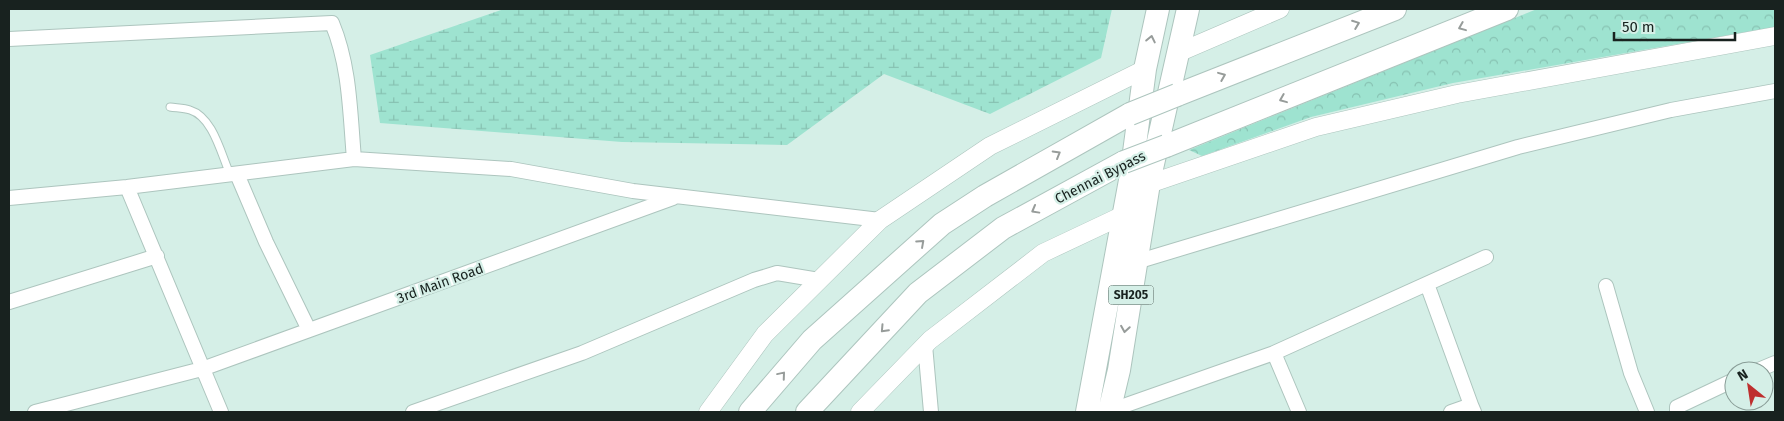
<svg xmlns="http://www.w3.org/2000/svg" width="1784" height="421" viewBox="0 0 1784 421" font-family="'Fira Sans',sans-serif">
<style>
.forest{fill:url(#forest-crowns)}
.wetland{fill:url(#wetland-marsh)}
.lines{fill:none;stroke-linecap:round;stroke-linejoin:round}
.service-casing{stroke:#adc5be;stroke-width:9}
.minor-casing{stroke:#adc5be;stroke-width:16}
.tertiary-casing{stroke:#adc5be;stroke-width:19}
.primary-casing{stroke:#adc5be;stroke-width:24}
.trunk-casing{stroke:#adc5be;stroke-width:24}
.service{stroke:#fff;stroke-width:7}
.minor{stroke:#fff;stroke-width:14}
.tertiary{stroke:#fff;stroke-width:18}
.primary{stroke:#fff;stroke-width:22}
.trunk{stroke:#fff;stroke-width:22}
.trunk-bridge-casing{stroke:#adc5be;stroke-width:24;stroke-linecap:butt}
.trunk-bridge{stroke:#fff;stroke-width:22}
.oneway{stroke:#979c9a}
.labels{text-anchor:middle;stroke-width:4.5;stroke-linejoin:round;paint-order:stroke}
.shield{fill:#d5efe7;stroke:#51605b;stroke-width:1}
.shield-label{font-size:12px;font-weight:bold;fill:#18221f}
.street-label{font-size:14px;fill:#18221f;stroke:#d5efe7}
</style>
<defs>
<pattern id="forest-crowns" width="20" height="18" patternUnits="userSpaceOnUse" patternTransform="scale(1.25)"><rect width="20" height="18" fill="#9ee3d0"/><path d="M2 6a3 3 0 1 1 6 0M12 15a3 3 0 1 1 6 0" fill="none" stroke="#87c2b2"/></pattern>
<pattern id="wetland-marsh" width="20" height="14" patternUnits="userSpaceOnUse" patternTransform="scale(1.25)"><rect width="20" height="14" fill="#9ee3d0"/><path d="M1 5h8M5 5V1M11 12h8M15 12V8" fill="none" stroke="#87c2b2"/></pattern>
</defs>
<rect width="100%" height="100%" fill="#d5efe7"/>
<path class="forest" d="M1537 9H1775V27L1453 83 1311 117 1202 156 1189 150Z"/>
<path class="wetland" d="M504 9H1112L1101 58 990 114 884 74 787 145 622 142 380 123 370 55Z"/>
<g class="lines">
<g class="service-casing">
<path id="service" d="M170 107C176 108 184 108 190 110 213 117 221 154 230 174"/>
</g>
<g class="minor-casing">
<path id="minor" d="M9 39 332 23C350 66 350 113 354 159
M237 174 266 242 309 330
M127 187 221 412
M9 198 127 187 354 159 511 169 633 191 880 220
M1136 262 1518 147 1671 110 1775 91
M1427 284 1471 405
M1606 286 1631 373 1647 412
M9 302 157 256
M925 345 931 412
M1274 353 1486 257
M1756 371 1775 363
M1109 411 1274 353 1299 412
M35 412 202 369 673 198
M413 412 582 353 754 280 777 273 819 280
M1451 412 1471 405 1474 412
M1677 412V407L1734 380"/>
</g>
<g class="tertiary-casing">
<path id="tertiary" d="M1180 52 1280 9
M1149 184 1316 127 1457 94 1775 36
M708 412 765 334 880 220 990 146 1145 69
M860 412 930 340 1043 253 1132 211"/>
</g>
<g class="primary-casing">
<path id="primary" d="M1087 412 1131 175 1145 69 1158 9
M1109 412 1119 370 1150 177 1188 9"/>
</g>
<g class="trunk-casing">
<path id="trunk" d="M1177 95 1395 9
M1166 146 1507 9
M750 412 812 340 942 224 985 196 1130 114
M807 412 918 293 1003 228 1124 162"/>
</g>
<use href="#service" class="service"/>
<use href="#minor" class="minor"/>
<use href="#tertiary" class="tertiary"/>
<use href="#primary" class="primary"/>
<use href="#trunk" class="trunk"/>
<g class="trunk-bridge-casing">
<path id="trunk-bridge" d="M1130 114 1177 95
M1124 162 1166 146"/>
</g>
<use href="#trunk-bridge" class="trunk-bridge"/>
</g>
<defs><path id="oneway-chevron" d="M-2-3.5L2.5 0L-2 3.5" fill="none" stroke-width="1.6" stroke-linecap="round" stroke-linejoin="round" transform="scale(1.25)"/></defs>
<g class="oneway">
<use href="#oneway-chevron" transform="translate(1356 24) rotate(-21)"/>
<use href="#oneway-chevron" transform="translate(1462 27) rotate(158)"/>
<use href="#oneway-chevron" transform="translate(1151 39) rotate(-78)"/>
<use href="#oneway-chevron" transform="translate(1222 76) rotate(-22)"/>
<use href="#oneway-chevron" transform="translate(1283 99) rotate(158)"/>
<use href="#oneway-chevron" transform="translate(1057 154) rotate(-30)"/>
<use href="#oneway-chevron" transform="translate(1035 210) rotate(151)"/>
<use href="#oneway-chevron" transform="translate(921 243) rotate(-42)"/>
<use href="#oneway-chevron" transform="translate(884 329) rotate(133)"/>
<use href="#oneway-chevron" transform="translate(1125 329) rotate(99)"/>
<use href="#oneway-chevron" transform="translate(782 375) rotate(-50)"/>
</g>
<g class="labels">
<rect class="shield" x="1108.5" y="285.5" width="45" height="19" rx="4"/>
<g class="shield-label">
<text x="1131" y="299">SH205</text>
</g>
<g class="street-label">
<text transform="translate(1100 177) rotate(-27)" y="5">Chennai Bypass</text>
<text transform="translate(440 283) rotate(-20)" y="5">3rd Main Road</text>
</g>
</g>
<rect width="1784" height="421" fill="none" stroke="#18221f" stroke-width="20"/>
<g transform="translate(1749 386) rotate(330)"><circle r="24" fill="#d5efe7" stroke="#899d97"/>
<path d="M0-4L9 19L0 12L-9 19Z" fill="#be2f2e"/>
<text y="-8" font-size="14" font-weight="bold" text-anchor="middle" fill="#18221f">N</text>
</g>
<path d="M1614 32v8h121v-8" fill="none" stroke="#18221f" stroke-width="2.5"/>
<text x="1622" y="32" font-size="15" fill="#18221f" stroke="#d5efe7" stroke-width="4" paint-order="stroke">50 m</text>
</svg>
